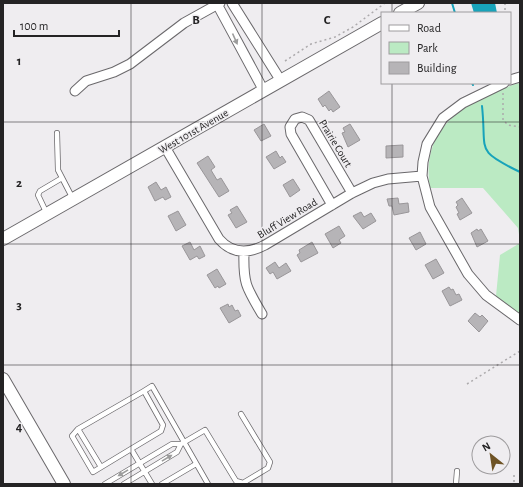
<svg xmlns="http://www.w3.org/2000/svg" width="523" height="487" viewBox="0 0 523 487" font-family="'Alegreya Sans',sans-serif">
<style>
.green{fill:#bbeac3}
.water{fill:#18a3ba}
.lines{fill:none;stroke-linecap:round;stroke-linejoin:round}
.stream{stroke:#18a3ba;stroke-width:2}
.building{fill:#b6b4b7;stroke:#999699}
.lane-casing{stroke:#6a686b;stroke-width:6}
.street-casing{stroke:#6a686b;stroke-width:11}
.secondary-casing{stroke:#6a686b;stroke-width:14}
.path{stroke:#acaaac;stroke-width:1.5;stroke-dasharray:2 3;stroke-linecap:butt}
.lane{stroke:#fff;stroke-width:4.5}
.street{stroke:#fff;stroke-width:9}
.secondary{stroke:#fff;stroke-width:12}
.oneway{fill:#9c9c9c}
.grid{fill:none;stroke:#242324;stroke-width:1;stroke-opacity:0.55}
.labels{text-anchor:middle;stroke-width:3;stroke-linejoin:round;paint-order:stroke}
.street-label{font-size:11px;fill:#242324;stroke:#efedf0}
.grid-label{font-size:13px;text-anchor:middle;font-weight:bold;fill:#242324;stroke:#efedf0;stroke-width:3;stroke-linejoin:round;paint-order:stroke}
</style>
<rect width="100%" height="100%" fill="#efedf0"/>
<path class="green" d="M520 83V241L518 228 483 188H430C422 139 449 112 491 94 501 90 510 85 520 83Z
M520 243V314L496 296 500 255Z"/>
<path class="water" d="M471 3H495L497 13H474Z"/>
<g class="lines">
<path class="stream" d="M452 3 455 13
M472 83 473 85
M482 106C487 152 474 150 520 172"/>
</g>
<path class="building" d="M329 91 340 107 333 112 331 109 329 111 325 105 323 107 318 99Z
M264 124 271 136 261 141 254 130Z
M350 124 360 140 348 147 342 133 345 132 343 128Z
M403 145V157L386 158V146Z
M276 151 280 158 282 156 286 162 274 169 266 157Z
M208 156 215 167 211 170 217 180 221 178 229 191 219 197 197 163Z
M293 179 300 190 290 197 283 185Z
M156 182 161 190 166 187 171 197 165 200 163 197 155 201 148 187Z
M398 198 399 204 408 203 409 212 394 215 392 206H389L387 199Z
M462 198 472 213 460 220 457 214 459 213 456 207 458 205 456 202Z
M237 206 247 222 236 228 228 215 232 213 230 210Z
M178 211 186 225 176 231 168 216Z
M361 212 364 217 371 213 376 221 363 229 353 216Z
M339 226 345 236 339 240 341 243 333 248 325 234Z
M477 229 478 231 481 229 488 241 477 247 471 233Z
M420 232 426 244 416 250 409 238Z
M190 242 194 250 200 246 205 256 199 259 197 256 190 260 182 246Z
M312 242 318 253 301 262 297 255 300 253 299 250Z
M436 259 444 273 433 279 425 265Z
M275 262 279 268 286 263 291 271 277 279 273 272 270 274 266 268Z
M217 269 226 284 219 288 218 286 215 288 207 275Z
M449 287 451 290 453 289 456 295 459 294 462 300 450 306 442 291Z
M228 304 229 307 232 305 235 311 238 310 241 316 229 323 220 308Z
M475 313 480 317 482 315 488 321 479 332 468 321Z"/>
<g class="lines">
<g class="lane-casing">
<path id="lane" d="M57 133 58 170 72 197
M47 214 38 195 40 191 62 178
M144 391 152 386 208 484
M78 429 101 467
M131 449 93 472 72 436 78 429 144 391 163 425 161 431 131 449 152 484
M105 484 172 444H181L205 430 236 481 243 483 268 468 270 462 241 414
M124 484 177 452 181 444
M162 484 196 464
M456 484 457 471"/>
</g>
<g class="street-casing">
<path id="street" d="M232 3 281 81
M217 4 264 91
M510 80 520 77
M504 83 463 103 443 118 427 144 423 162 422 176 430 207 468 274 486 295 520 320
M75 91 86 81 114 72 130 64 184 23 220 3
M165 147 219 239C232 254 248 254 265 245L352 193 373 183 388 179 422 176
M332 205 291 134 290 127 295 119 302 117 309 120 352 193
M244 252C243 283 246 287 262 314"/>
</g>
<g class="secondary-casing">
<path id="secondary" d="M400 13 418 3
M3 239 382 23
M3 379 64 484"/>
</g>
<path class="path" d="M505 3V13
M285 61 311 44 335 37 353 27 385 3
M503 93V120L508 125 520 127
M467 384 520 351
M514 475V484"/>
<use href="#lane" class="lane"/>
<use href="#street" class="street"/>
<use href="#secondary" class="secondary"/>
</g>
<defs><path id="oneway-solid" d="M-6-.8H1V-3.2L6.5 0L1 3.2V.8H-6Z"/></defs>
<g class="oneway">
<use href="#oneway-solid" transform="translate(235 39) rotate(66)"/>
<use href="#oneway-solid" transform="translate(167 458) rotate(-31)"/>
<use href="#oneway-solid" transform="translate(123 473) rotate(149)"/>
</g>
<path class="grid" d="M131 3V484M262 3V484M392 3V13M392 83V484M3 122H520M3 244H520M3 365H520"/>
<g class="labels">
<g class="street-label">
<text transform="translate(193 131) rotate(-30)" y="4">West 101st Avenue</text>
<text transform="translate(336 143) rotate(59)" y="4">Prairie Court</text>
<text transform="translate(287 218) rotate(-31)" y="4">Bluff View Road</text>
</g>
</g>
<g class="grid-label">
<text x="196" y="24">B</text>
<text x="327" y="24">C</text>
<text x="19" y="65">1</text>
<text x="19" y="187">2</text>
<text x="19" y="309">3</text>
<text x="19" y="431">4</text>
</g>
<rect width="523" height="487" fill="none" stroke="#242324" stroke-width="8"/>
<rect x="381" y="12" width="130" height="72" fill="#efedf0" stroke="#9e9c9e"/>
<rect x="389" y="25" width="20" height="6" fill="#ffffff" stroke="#9e9c9e"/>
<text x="417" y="32" font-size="12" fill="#242324">Road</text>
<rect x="389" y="42" width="20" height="12" fill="#bbeac3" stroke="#9e9c9e"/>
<text x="417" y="52" font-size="12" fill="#242324">Park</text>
<rect x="389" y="62" width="20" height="12" fill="#b6b4b7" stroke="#9e9c9e"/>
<text x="417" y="72" font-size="12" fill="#242324">Building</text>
<g transform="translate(491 455) rotate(330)"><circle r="19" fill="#efedf0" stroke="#9e9c9e"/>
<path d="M0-3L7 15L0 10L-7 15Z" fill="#6e5325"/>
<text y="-6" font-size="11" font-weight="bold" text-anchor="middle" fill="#242324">N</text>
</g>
<path d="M14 30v6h105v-6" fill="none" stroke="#242324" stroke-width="2"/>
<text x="20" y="30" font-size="12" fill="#242324" stroke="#efedf0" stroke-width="3" paint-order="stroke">100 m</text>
</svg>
